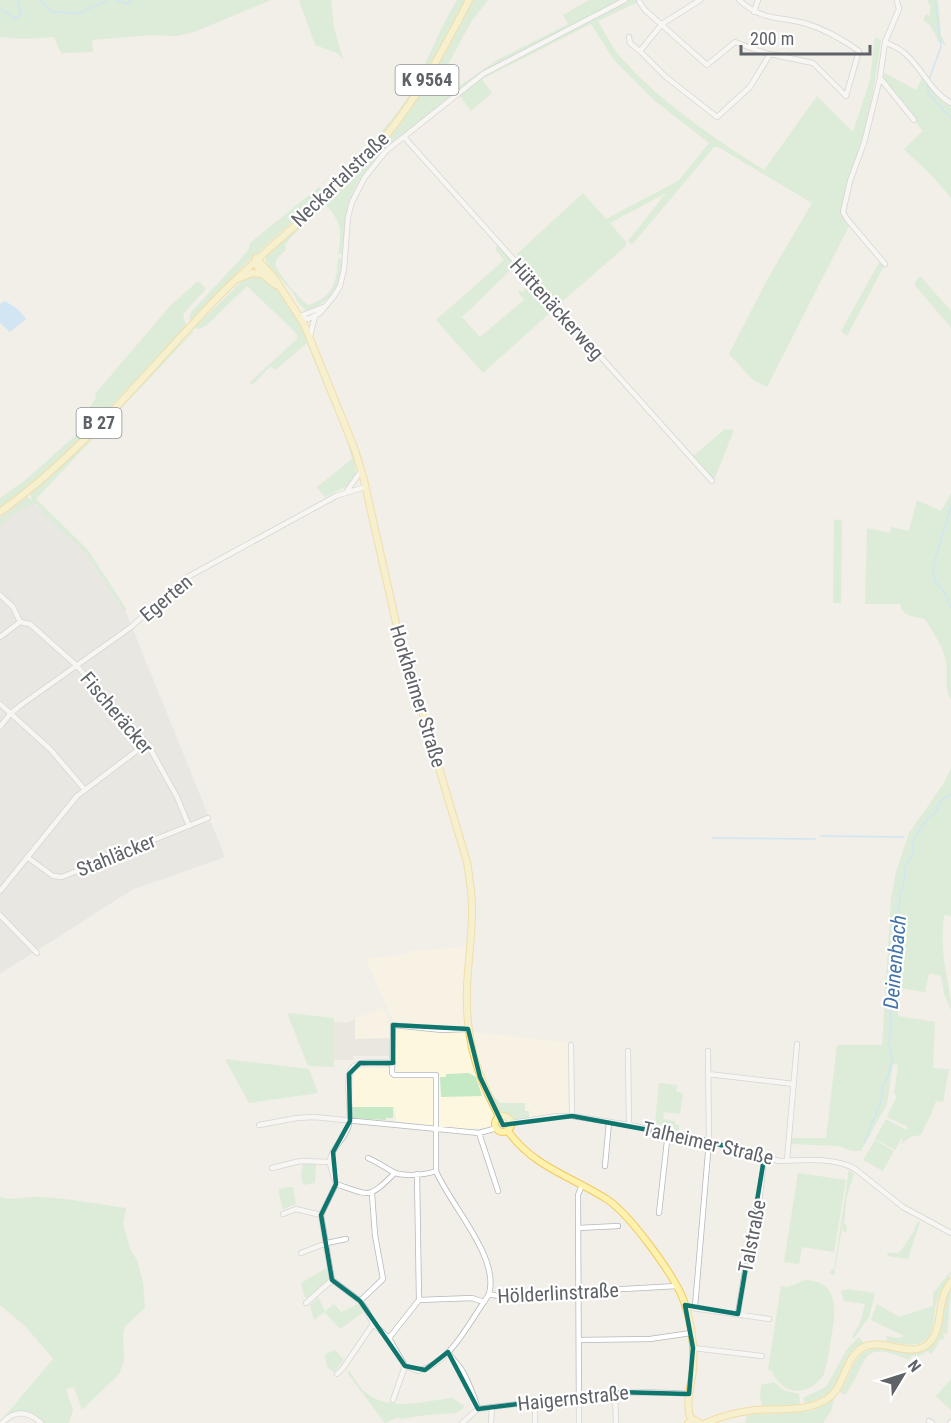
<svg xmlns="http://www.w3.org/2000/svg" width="951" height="1423" viewBox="0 0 951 1423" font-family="'Roboto Condensed',sans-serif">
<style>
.commercial{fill:#fef7e0}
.industrial{fill:#e0deda}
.education{fill:#e1ded6}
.green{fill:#c5e8c5}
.water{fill:#aadaff}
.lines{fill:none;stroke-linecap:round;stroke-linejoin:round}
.stream{stroke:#aadaff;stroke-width:1.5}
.minor-casing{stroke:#b5b8bc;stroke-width:6}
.major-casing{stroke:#f2c960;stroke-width:8}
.minor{stroke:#fff;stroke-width:4.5}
.major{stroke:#fff2af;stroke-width:6}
.marked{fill:none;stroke:#0f766e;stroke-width:4.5;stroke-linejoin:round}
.labels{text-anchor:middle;stroke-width:4.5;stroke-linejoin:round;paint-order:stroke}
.shield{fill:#fff;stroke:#8f9295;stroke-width:1.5}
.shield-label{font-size:18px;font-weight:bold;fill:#5f6368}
.street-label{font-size:20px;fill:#5f6368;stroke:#fff}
.water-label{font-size:21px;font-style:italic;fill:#4174aa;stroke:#fff}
</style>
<rect width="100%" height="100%" fill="#f1efe8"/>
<path class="commercial" d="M466 947 463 1005 464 1025 446 1029 573 1043 575 1112 514 1121 491 1127 471 1129 444 1128 396 1121 395 1107H352L354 1074 360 1068H395L394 1023 366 959 408 954V951Z
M382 1008 384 1009 388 1018 391 1038 355 1039V1019Z"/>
<path class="industrial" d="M27 497 80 546 108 583 126 612 225 857 132 890 0 974V515Z"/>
<path class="education" d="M355 1019V1039L391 1038 390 1059 388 1056H353V1060H334L333 1022 347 1023Z"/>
<path class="green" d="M0 0H271L194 32 177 36 150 35 92 40 93 52 61 53 54 37 23 39 0 37Z
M299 0H331L334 28 343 59 337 53 315 45Z
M457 0H466C432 64 399 125 345 175L342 171C369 146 396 119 414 87 429 58 440 27 457 0Z
M473 0H488L471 22 444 72 453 93C417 129 366 151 349 203 344 219 345 238 343 254H338C342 231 342 223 326 205L291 237 285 245 286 250 277 258 275 265C278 273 300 300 308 305 333 298 337 282 338 258L343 259C341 283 332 304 306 310L300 305 291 290 268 265 269 262 266 264V256L317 209 335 197 389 137 427 85Z
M589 0H642L598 21C606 35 614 51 626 63 663 104 717 140 764 170L817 96 853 132 870 80 875 37 881 40C874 99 859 155 842 211L843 218 849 226 767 387 752 379 729 354 767 280 812 203 718 147H714L632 245 628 241 666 193 610 223 626 242V246L557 306 523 270 526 267 517 254 583 193 606 219 678 181 709 143 655 101 614 60 591 24 482 79 492 93 471 111 455 89 497 60 568 24 563 15Z
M927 0H938L941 35 946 45 939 42 930 25 923 20 926 14 930 16V6Z
M885 73 916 90 923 76 943 102 951 107V198L934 178 904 149 923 131 883 80Z
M339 173 343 177 245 264 194 319H189L191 312 248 251 250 243 319 187 322 189Z
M498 245 516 265 462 317 480 337 524 300 518 292 520 290 522 292 527 288 533 289 552 311 483 373 436 320 504 260 495 249Z
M880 261 884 266 847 336 841 331Z
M253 275C290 279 320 369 332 400 341 424 359 453 355 479L353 478 349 485 325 497 317 487 352 459 346 438 307 343 275 370 271 366 252 385 250 382 298 338 296 333 247 286 207 325 200 329 194 328 243 280Z
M920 276 951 311V328L914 284Z
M198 281 206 289 183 314 186 327 71 449 52 468 0 510V498L28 478 79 432 82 425 80 422 96 398 95 394 170 306Z
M193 330 194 331 119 411 117 409Z
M115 411 117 413 36 499 88 550 127 610H123L86 553 47 517 36 504H31L24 510 22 508 0 525V518L27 497 32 500 30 494 78 450Z
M725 429 734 430 714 480 692 457Z
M951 494V699C943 688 949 675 946 662 943 646 933 632 925 619 913 616 903 617 900 604H865L867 528 890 533 891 527 909 531 917 500 941 511Z
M834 519 842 521 841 603H833Z
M951 768V916L944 915C942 934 942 953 946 972 948 985 951 997 951 1010L944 994 941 976 929 973 925 992 900 988 898 1016 935 1022 933 1068 949 1069 943 1102 936 1101C932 1114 926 1123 921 1135L910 1137 902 1144 903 1136 895 1150 875 1139 886 1119 906 1130 908 1127 887 1117 897 1096 894 1094 898 1065 893 1064 887 1104 861 1151H852L840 1146 791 1144V1138H826L837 1045H882L891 899 896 872 909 833 944 783Z
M287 1013 334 1018V1067L308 1066Z
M225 1059 309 1069 318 1093 249 1103Z
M469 1073 476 1077 482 1096 441 1097 440 1077H446V1074Z
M484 1077 491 1093 500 1103H525V1111H529V1119L514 1121C510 1117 506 1116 502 1113 493 1104 488 1088 484 1077Z
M659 1083 677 1085 676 1092 683 1093 680 1114 664 1112 663 1119 675 1121V1124L679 1125V1131H674V1127L655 1124Z
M352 1107H393V1118H386V1120L352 1118Z
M875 1140 894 1151 883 1171 863 1160Z
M303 1163H316L315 1183 303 1185 301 1175Z
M849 1170 854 1174C853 1180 851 1183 849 1189 845 1202 846 1212 844 1224L847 1225 846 1233 843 1231V1223L834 1275 830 1274 831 1270 834 1269Z
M798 1173 846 1180 834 1252 802 1247 799 1264 784 1262Z
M293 1187 296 1204 283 1209 278 1189Z
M0 1197C15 1201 23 1197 37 1197 67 1198 96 1204 126 1208L123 1223 130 1249 137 1260 143 1283 145 1308 125 1326 123 1333 124 1361 119 1374 82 1410 74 1387 66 1389 73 1410 69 1423H43C26 1408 17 1406 0 1422L53 1359 26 1327 0 1305Z
M918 1221 920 1222 908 1259 887 1256 888 1253H899L913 1233Z
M327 1268 329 1280 310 1297 305 1298 301 1283Z
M951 1271C951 1281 940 1291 937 1301 934 1309 935 1317 933 1325 929 1351 905 1345 886 1341L887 1336 898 1338 904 1336 871 1320 877 1304 899 1317 933 1306V1293Z
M805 1280C842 1282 835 1313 831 1339 829 1351 828 1364 823 1376 806 1398 782 1395 771 1370H768L781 1286 788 1287Z
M847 1289 875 1293 869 1317 854 1338 852 1337 860 1323 865 1304 844 1301 841 1291Z
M951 1289 947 1333H943L944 1339 940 1340 934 1351 931 1354 927 1351 922 1355 912 1356 909 1360C857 1337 869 1364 845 1395L840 1392C849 1380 851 1361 864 1352 885 1337 914 1366 935 1342 947 1327 940 1305 951 1289Z
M318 1297 325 1311 334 1304 341 1312 358 1304 364 1312 340 1329 324 1312 314 1320 310 1305Z
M859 1337 864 1344C843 1357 846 1377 831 1391 824 1398 813 1401 805 1404L803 1398 826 1387 847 1349Z
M335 1350 344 1360 334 1372 328 1368 324 1355Z
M349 1370C354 1377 359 1388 366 1393 390 1412 425 1401 452 1398L464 1406 463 1409 456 1413 426 1415 400 1419 398 1417 385 1423 348 1374Z
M951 1379V1410L936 1396Z
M774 1382 783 1390 799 1394 800 1405 762 1406 760 1398 761 1385Z
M834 1399 832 1409 823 1423H745L747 1414C767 1413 789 1415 809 1411 819 1409 824 1402 834 1399Z"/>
<path class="water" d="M5 301 19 310 26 319 10 332 0 323V304Z"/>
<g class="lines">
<path class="stream" d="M40 0 52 12 80 13 107 0
M116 0 127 4 132 0
M0 9 15 18 21 15 18 0
M929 79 941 47 935 0
M927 83 928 93 951 118
M951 507 935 559 933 572 935 581 945 593 951 607
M821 836 904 837
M712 838 815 839
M864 1143 881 1101 883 1085 888 1077 892 1059 889 1040 891 1029 890 1006 897 990 893 980 894 964 898 956C894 943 899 932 898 918 897 910 902 903 899 894L903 888 906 864 913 855V842L918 832 928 818 936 812 940 801 951 795"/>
<g class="minor-casing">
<path id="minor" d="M700 0 662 24 640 51 666 77 717 117 750 87 770 54
M639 1 645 10 707 65 735 42 765 53 813 63 846 96 859 51C842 39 825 29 804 23 776 16 763 21 739 0
M754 12 758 0
M629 37 630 43 640 51
M885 42C890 45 897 47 902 51 921 65 930 92 951 103
M880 78 914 120
M404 137 712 481
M885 264 847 219 843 212 850 181 864 143 880 78 885 42 899 9 897 1
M300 316 326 306
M301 317 308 319 320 313 334 296 340 286 344 269 348 217 352 202 365 177 386 151 483 74 625 0
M310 336 315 316
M347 491 361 471
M0 595 13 607 20 622
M0 637 20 622 30 624 76 665 147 743 177 797 189 826
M0 704 50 749 85 790
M0 727 10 714 21 705 131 627 184 579 336 496 365 487
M27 857 53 876 62 877 208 818
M0 891 77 796 147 743
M0 915 37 953
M468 1029 442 1030 393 1025 392 1073 394 1075H436V1171C450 1205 500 1257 489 1294
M571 1045 572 1116
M628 1051 629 1125
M393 1063C381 1063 359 1059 352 1068 344 1079 352 1110 349 1124 347 1138 331 1147 330 1161 330 1168 334 1177 336 1184L321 1215 332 1280 360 1301 367 1311 373 1324 389 1338 405 1366 418 1371C449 1364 467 1326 484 1302
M708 1074 794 1084
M511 1123 557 1116H572L629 1125 709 1141 779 1161C801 1160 835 1157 855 1169L903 1207 951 1233
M259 1125 297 1118 314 1117 479 1133 497 1128
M479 1133 498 1191
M368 1158C377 1162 385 1167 393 1172 404 1177 425 1175 436 1171
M787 1160 797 1044
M605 1166 609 1122
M272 1168 300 1161 330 1162
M417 1174 419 1300
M336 1184C371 1196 368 1199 395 1173
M659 1213 668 1132
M283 1214 296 1209 321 1215
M578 1228 618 1226
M301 1253 327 1243 346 1239
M360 1301 383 1279 375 1235 372 1194
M306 1303 332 1280
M695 1307 709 1141 708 1051
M692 1308 769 1319
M738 1314 754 1216 758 1213 764 1159
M389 1338 419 1300 472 1298 484 1302 489 1294 498 1296 677 1286
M579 1340 650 1339 691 1333
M693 1348 762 1356
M448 1352C453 1360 459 1365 463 1372 469 1383 474 1396 478 1409
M337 1374 343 1368 373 1324
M615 1392 616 1423
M393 1400 405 1366
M535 1402V1423
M929 1421 932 1423
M2 1423C15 1409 28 1411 41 1423
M462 1423 478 1409 492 1407C559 1400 621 1388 689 1394
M491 1423 492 1407
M579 1423 578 1195 582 1185
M950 1423 951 1422"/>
</g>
<g class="major-casing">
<path id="major" d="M256 258 275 279 304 324 355 450 364 480 397 627 467 862C470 880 473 898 472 917 471 953 464 985 468 1022 471 1057 483 1087 500 1118
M256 259C256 272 267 278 276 285
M240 278 252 273 262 274
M0 512C84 452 148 369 220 295 268 246 325 204 372 152 413 107 441 54 469 0
M495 1124a8 8 0 1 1 16 0a8 8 0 1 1-16 0Z
M508 1131C533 1167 573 1177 608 1200 630 1215 669 1269 681 1294 691 1317 695 1346 693 1370 691 1387 685 1404 691 1420
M688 1423 693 1419 700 1423
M706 1423C722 1416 737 1412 755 1410 779 1408 805 1413 827 1399 846 1387 843 1358 864 1347 884 1337 912 1361 930 1342 944 1327 935 1302 951 1282"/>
</g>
<use href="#minor" class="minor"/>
<use href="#major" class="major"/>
</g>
<path d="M0 0H951V1423H0ZM393 1025 468 1029 480 1077 503 1125 572 1116 709 1141 764 1159 738 1314 685 1305 693 1348 689 1394 615 1392 478 1409 448 1352 425 1370 405 1366 360 1301 332 1280 321 1215 336 1184 333 1152 350 1121 349 1074 360 1063H393Z" fill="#f1efe8" fill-opacity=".55" fill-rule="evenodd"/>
<path class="marked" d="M393 1025 468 1029 480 1077 503 1125 572 1116 709 1141 764 1159 738 1314 685 1305 693 1348 689 1394 615 1392 478 1409 448 1352 425 1370 405 1366 360 1301 332 1280 321 1215 336 1184 333 1152 350 1121 349 1074 360 1063H393Z"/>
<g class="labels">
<g class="shield">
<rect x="395.5" y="65" width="63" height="30" rx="4.5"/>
<rect x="76.5" y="408" width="45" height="30" rx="4.5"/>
</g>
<g class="shield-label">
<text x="427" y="86">K 9564</text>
<text x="99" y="429">B 27</text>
</g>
<g class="street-label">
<text transform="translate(340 179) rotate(-44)" y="7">Neckartalstraße</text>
<text transform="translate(557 309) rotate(48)" y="7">Hüttenäckerweg</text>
<text transform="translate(166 598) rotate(-40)" y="7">Egerten</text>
<text transform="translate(418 696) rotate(73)" y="7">Horkheimer Straße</text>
<text transform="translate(117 713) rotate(50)" y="7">Fischeräcker</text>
<text transform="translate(116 855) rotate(-22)" y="7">Stahläcker</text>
<text transform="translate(708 1143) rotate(13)" y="7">Talheimer Straße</text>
<text transform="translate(752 1236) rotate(-79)" y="7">Talstraße</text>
<text transform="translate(558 1293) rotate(-3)" y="7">Hölderlinstraße</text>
<text transform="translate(573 1398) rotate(-6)" y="7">Haigernstraße</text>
</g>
<g class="water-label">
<text transform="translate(895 962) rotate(-85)" y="7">Deinenbach</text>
</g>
</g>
<g transform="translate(903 1375) rotate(52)" stroke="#ffffff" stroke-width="4.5" paint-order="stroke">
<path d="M0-4.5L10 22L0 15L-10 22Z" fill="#5f6368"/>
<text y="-9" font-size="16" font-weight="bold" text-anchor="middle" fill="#5f6368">N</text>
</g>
<path d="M741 45v9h129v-9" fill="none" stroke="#5f6368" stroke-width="3"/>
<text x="750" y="45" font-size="18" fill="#5f6368" stroke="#ffffff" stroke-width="4.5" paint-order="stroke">200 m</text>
</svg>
